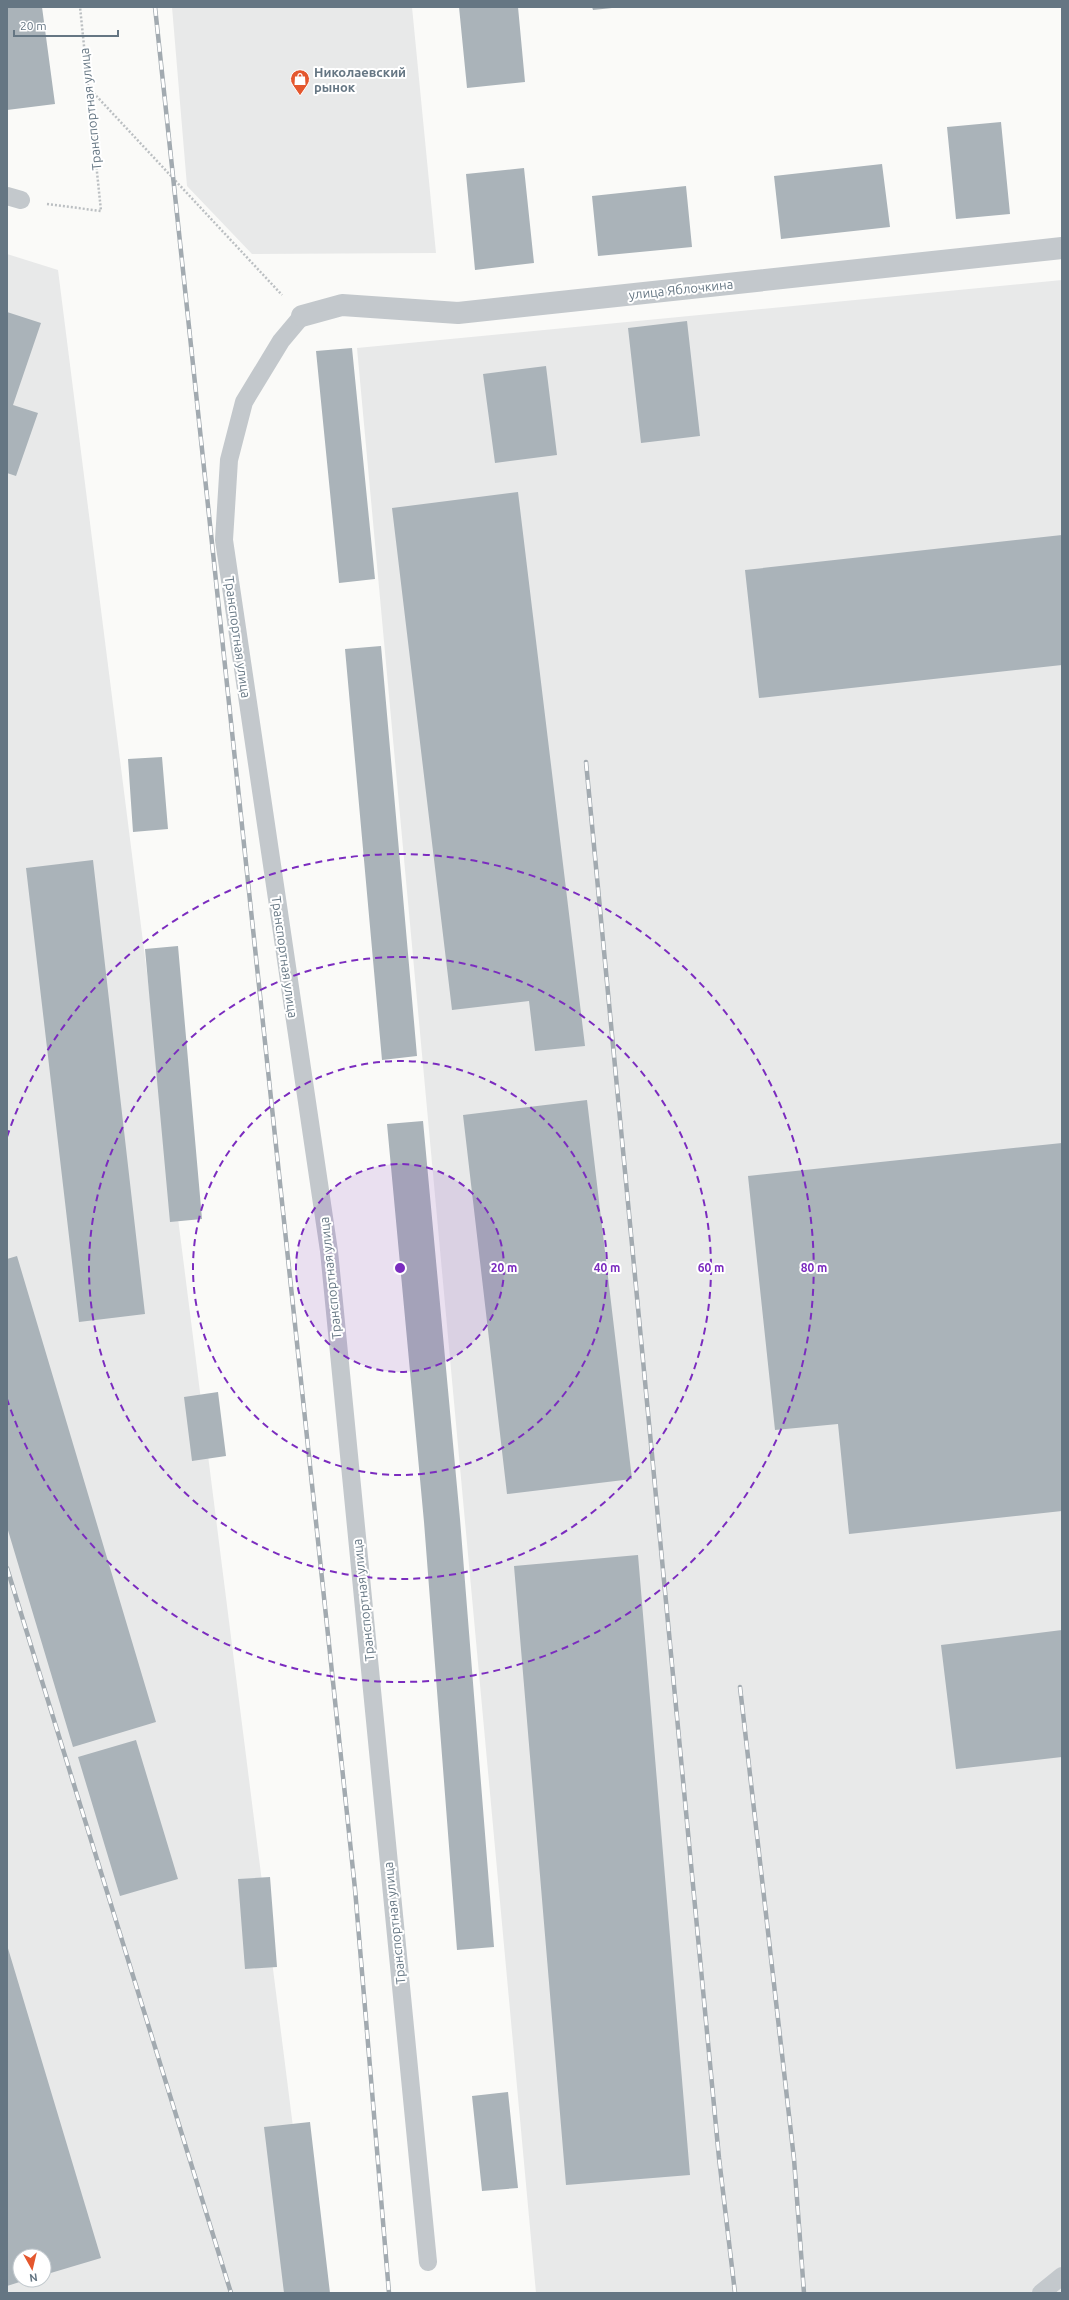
<svg xmlns="http://www.w3.org/2000/svg" width="1069" height="2300" viewBox="0 0 1069 2300" font-family="Ubuntu,sans-serif">
<style>
.built{fill:#e8e9e9;fill-rule:evenodd}
.building{fill:#aab3b9}
.lines{fill:none;stroke-linecap:round;stroke-linejoin:round}
.path{stroke:#bbbfc2;stroke-width:2.5;stroke-dasharray:2 2;stroke-linecap:butt}
.service{stroke:#c3c8cc;stroke-width:18}
.minor{stroke:#c3c8cc;stroke-width:22}
.rail-casing{stroke:#a2aab0;stroke-width:4.5}
.rail{stroke:#fff;stroke-width:3;stroke-dasharray:9;stroke-linecap:butt}
.ring{fill:none;stroke:#7b2cbf;stroke-width:2;stroke-dasharray:7 5}
.labels{text-anchor:middle;stroke-width:4;stroke-linejoin:round;paint-order:stroke}
.poi-label{font-size:13px;font-weight:bold;fill:#657683;stroke:#fff;text-anchor:start}
.street-label{font-size:13px;fill:#657683;stroke:#fff}
.centre{fill:#7b2cbf;stroke:#fff;stroke-width:2}
.ring-label{font-size:12px;text-anchor:middle;font-weight:bold;fill:#7b2cbf;stroke:#fff;stroke-width:4;stroke-linejoin:round;paint-order:stroke}
</style>
<rect width="100%" height="100%" fill="#fafaf8"/>
<path class="built" d="M172 7H412L436 253 252 254 187 186Z
M7 254 58 270 314 2293H7ZM20 2256H44V2280H20Z
M1062 280V2293H536L357 348Z"/>
<path class="building" d="M7 7H42L55 104 7 110Z
M459 7H518L525 82 467 88Z
M592 7H612V8L593 10Z
M1001 122 1010 214 956 219 947 127Z
M882 164 890 227 781 239 774 176Z
M524 168 534 263 475 270 466 174Z
M686 186 692 247 598 256 592 196Z
M7 312 41 323 13 405 38 413 16 476 7 473Z
M687 321 700 436 641 443 628 328Z
M352 348 375 579 339 583 316 351Z
M546 366 557 455 495 463 483 374Z
M518 492 585 1046 535 1051 529 1001 452 1010 392 508Z
M1062 535V665L759 698 745 570Z
M381 646 417 1056 382 1060 345 649Z
M162 757 168 829 133 832 128 759Z
M93 860 145 1314 79 1322 26 868Z
M178 946 202 1219 170 1222 145 949Z
M587 1100 632 1479 507 1494 463 1115Z
M423 1121 460 1519 494 1947 457 1950 424 1522 387 1124Z
M1062 1143V1511L849 1534 838 1424 775 1430 748 1176Z
M17 1256 156 1722 73 1747 7 1527V1259Z
M218 1392 226 1456 192 1461 184 1397Z
M638 1555 690 2175 566 2185 514 1566Z
M1062 1630V1757L956 1769 941 1645Z
M136 1740 178 1879 120 1896 78 1757Z
M270 1877 277 1967 245 1969 238 1879Z
M7 1945 101 2258 44 2275V2256H20V2280H26L7 2286Z
M508 2092 518 2188 482 2191 472 2096Z
M310 2122 330 2293H284L264 2127Z"/>
<g class="lines">
<path class="path" d="M88 87 282 295
M47 204 101 211 80 7"/>
<path class="service" d="M7 196 21 200
M302 316 281 341 244 402 229 460 224 540 329 1251 428 2262
M1041 2293 1062 2276"/>
<path class="minor" d="M302 316 342 305 458 313 1062 248"/>
<g class="rail-casing">
<path id="rail" d="M155 7 355 1889 389 2293
M586 762 719 2158 735 2293
M7 1568 231 2293
M740 1687 794 2159 804 2293"/>
</g>
<use href="#rail" class="rail"/>
</g>
<circle cx="400" cy="1268" r="104" fill="#7b2cbf" fill-opacity=".12"/>
<g class="ring">
<circle cx="400" cy="1268" r="104"/>
<circle cx="400" cy="1268" r="207"/>
<circle cx="400" cy="1268" r="311"/>
<path d="M7 1137A414 414 0 1 1 7 1399"/>
</g>
<defs>
<g id="shop-pin" transform="scale(1)"><path d="M0 17L-7.5 6A9.5 9.5 0 1 1 7.5 6Z" fill="#e4572e" stroke="#fff"/><path d="M-5-2.5h2.3a2.7 3.5 0 0 1 5.4 0H5L5.5 6h-11ZM-1.5-2.5h3a1.5 2.3 0 0 0-3 0Z" fill="#fff"/></g>
</defs>
<g fill-rule="evenodd">
<use href="#shop-pin" x="300" y="79"/>
</g>
<g class="labels">
<g class="poi-label">
<text x="314" y="77">Николаевский<tspan x="314" dy="15">рынок</tspan></text>
</g>
<g class="street-label">
<text transform="translate(90 109) rotate(-96)" y="5">Транспортная улица</text>
<text transform="translate(681 289) rotate(-6)" y="5">улица Яблочкина</text>
<text transform="translate(238 637) rotate(82)" y="5">Транспортная улица</text>
<text transform="translate(285 957) rotate(82)" y="5">Транспортная улица</text>
<text transform="translate(330 1278) rotate(-96)" y="5">Транспортная улица</text>
<text transform="translate(363 1600) rotate(-96)" y="5">Транспортная улица</text>
<text transform="translate(394 1923) rotate(-96)" y="5">Транспортная улица</text>
</g>
</g>
<circle cx="400" cy="1268" r="6" class="centre"/>
<g class="ring-label">
<text x="504" y="1272">20 m</text>
<text x="607" y="1272">40 m</text>
<text x="711" y="1272">60 m</text>
<text x="814" y="1272">80 m</text>
</g>
<rect width="1069" height="2300" fill="none" stroke="#657683" stroke-width="16"/>
<g transform="translate(32 2268) rotate(172)"><circle r="19" fill="#ffffff" stroke="#c1c8cd"/>
<path d="M0-3L7 15L0 10L-7 15Z" fill="#e4572e"/>
<text y="-6" font-size="11" font-weight="bold" text-anchor="middle" fill="#657683">N</text>
</g>
<path d="M14 30v6h104v-6" fill="none" stroke="#657683" stroke-width="2"/>
<text x="20" y="30" font-size="12" fill="#657683" stroke="#ffffff" stroke-width="3" paint-order="stroke">20 m</text>
</svg>
